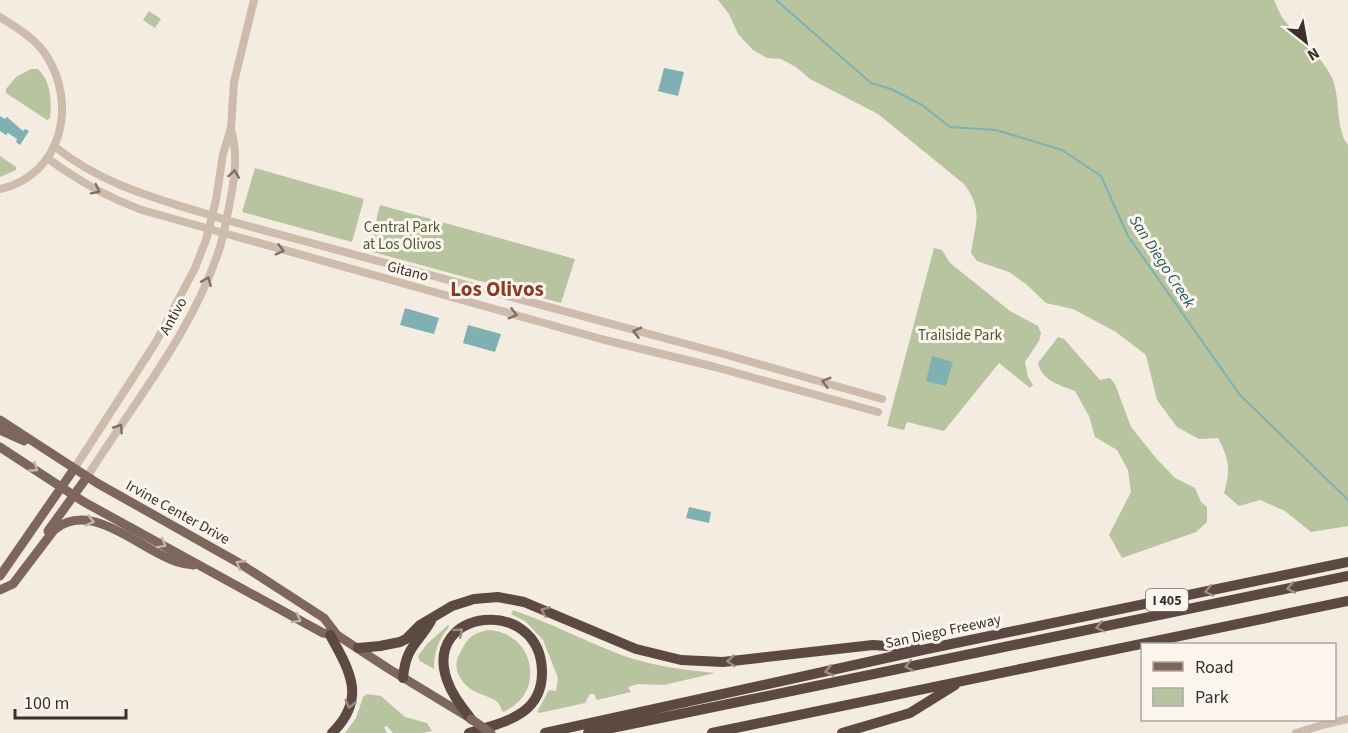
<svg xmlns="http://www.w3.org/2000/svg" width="1348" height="733" viewBox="0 0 1348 733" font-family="'Source Sans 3',sans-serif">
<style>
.green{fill:#b8c4a0}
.water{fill:#7fb0b2}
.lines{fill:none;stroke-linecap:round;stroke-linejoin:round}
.stream{stroke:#7fb0b2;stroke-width:2}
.minor{stroke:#cdbbac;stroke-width:8}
.major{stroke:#7d675c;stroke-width:9}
.highway{stroke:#5c4a42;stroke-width:10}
.major-bridge{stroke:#7d675c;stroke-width:9}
.oneway{stroke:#7d6f65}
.oneway2{stroke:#c2b5ac}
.oneway3{stroke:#9c8e87}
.labels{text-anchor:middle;stroke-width:6;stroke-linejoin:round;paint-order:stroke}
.shield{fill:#fbf5ee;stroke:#756b66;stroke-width:1.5}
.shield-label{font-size:14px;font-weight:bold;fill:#3b302b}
.park-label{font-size:15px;fill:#4a5a2e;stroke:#fbf5ee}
.street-label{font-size:15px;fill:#3b302b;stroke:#fbf5ee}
.water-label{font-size:16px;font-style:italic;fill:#1f5a5e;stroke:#fbf5ee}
.district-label{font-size:21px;font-weight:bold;fill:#8c3b22;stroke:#fbf5ee}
</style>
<rect width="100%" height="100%" fill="#f4ebe1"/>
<path class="green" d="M718 0H1274C1276 5 1279 12 1282 17 1297 39 1319 51 1332 78 1341 98 1335 129 1348 145V526L1311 532 1285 511 1260 500 1239 506 1224 493C1231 469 1229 459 1218 438L1199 439 1177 427 1157 400 1146 355 1116 332 1073 309 1046 303 1026 284 1009 272 977 261 971 253C975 223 984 211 964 184L878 114 810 79 796 67 781 59 767 58 753 50 738 34 729 14Z
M149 11 161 19 155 28 143 20Z
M31 69H38C51 81 52 102 50 118L47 120 6 93V89L16 77Z
M0 156 16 167V170L0 177Z
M255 168 364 199 352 242 242 212Z
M380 205 575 259 561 303 369 251Z
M934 248 942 250 950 263 1010 311 1038 326 1041 333 1039 341 1025 362 1028 377 1033 385 1030 388 999 363 944 431 907 422 904 430 887 426Z
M1058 337 1064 339 1100 380 1110 378 1115 384 1131 427 1156 458 1175 478 1195 488 1201 502 1207 507V522L1196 532 1122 558 1109 535 1131 492 1128 470 1117 450 1095 437 1089 416 1075 391C1060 385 1042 381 1038 363Z
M513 610C551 623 587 642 624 656 654 666 684 670 715 673L664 685 638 684 628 687 631 692 597 700 594 694H590L585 703 539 713 537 712 549 690 556 691 558 678 543 640 525 621 511 614Z
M448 625 449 627C438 640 434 652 434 669L420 661 418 656 427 644Z
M487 630C534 631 548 693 503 712 500 708 500 703 496 701 489 696 481 695 474 691 460 683 451 667 460 653 468 638 470 635 487 630Z
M367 694 381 696 405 717 427 723 432 731 421 733H393L387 726 384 727 387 733H345L356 718 363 697Z"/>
<path class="water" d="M664 68 684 72 678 96 658 91Z
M0 116 5 119 7 117 23 131 25 129 29 131 20 145 16 142 17 139 8 133 6 135 0 131Z
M405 308 439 318 434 334 400 325Z
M468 325 501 334 495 352 463 343Z
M932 356 953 362 946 386 926 381Z
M689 507 711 512 709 523 686 518Z"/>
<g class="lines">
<path class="stream" d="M776 0 871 83 891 89 922 105 950 127 996 130 1062 150 1101 176 1128 236 1240 395 1348 500"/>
<path class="minor" d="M0 17C17 28 35 38 46 55 78 104 62 175 0 189
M54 146C104 187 166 201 226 220L727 355 882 399
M47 158C79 181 105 196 142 210L601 339 715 367 878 412
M74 469 156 342 195 268 206 240 216 200 223 154 231 128 234 82 254 0
M87 477C134 402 193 332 220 247 224 234 226 220 229 207 234 181 239 156 231 130
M1296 733 1326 724 1348 719"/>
<path class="major" d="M0 420 97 483 239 563 324 618 337 635 389 669 468 717
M0 430 24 441
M0 447 84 502 323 633 337 635
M48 531 87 477
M0 576 74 469
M0 590 13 584 54 530C91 499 139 549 175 561 180 563 187 564 193 565"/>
<path class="highway" d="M330 635C350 671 367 699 332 733
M358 648 380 646 400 642 406 639 420 625 452 606 474 599 498 597 524 602 636 649 681 660 723 662 873 645 916 648
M403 678C406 646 417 645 431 621
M469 733C503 722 543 716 542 671 540 595 422 608 447 680 452 695 462 707 471 719
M545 733 927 649 1348 562
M588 733 1348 576
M712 733 1348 601
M842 733 910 713 955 685"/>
<path class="major-bridge" d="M471 719 491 733"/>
</g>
<defs><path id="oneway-chevron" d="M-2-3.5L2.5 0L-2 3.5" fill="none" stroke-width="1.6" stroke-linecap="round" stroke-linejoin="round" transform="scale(1.5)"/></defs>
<g class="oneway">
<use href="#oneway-chevron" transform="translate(234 174) rotate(-82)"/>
<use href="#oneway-chevron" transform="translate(96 190) rotate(27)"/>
<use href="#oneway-chevron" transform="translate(280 250) rotate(15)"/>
<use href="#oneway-chevron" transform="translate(207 281) rotate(-67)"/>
<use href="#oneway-chevron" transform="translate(513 314) rotate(15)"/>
<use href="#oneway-chevron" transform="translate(637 332) rotate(-165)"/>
<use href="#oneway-chevron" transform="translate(826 382) rotate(-164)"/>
<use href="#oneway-chevron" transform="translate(119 428) rotate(-56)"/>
</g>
<g class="oneway2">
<use href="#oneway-chevron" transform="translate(34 468) rotate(33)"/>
<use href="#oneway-chevron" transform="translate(90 521) rotate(13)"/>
<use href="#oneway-chevron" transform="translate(162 544) rotate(29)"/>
<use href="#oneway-chevron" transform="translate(240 564) rotate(-149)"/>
<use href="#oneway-chevron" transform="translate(297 619) rotate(29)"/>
</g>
<g class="oneway3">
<use href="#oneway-chevron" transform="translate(1291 588) rotate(169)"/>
<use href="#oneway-chevron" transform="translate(1209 591) rotate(168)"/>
<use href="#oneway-chevron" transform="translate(545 611) rotate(-157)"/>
<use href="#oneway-chevron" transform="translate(1100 627) rotate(168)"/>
<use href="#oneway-chevron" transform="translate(459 632) rotate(-42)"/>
<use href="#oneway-chevron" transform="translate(731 661) rotate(176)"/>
<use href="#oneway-chevron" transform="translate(909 666) rotate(168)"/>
<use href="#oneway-chevron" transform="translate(829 671) rotate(167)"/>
<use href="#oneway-chevron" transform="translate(350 704) rotate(103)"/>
</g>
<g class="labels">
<rect class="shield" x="1146" y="589" width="42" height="22" rx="4.5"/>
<g class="shield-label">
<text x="1167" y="605">I 405</text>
</g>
<g class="park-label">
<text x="402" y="232">Central Park<tspan x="402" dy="17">at Los Olivos</tspan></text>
<text x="960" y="340">Trailside Park</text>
</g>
<g class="street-label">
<text transform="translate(408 271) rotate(15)" y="5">Gitano</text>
<text transform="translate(173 316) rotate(-61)" y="5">Antivo</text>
<text transform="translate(178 512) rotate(29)" y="5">Irvine Center Drive</text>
<text transform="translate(943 631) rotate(-12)" y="5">San Diego Freeway</text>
</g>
<g class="water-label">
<text transform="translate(1163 261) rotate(57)" y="6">San Diego Creek</text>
</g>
<g class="district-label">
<text x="497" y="296">Los Olivos</text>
</g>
</g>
<rect x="1141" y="643" width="195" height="78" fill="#fbf5ee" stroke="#aea6a0" stroke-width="1.5"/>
<rect x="1153" y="662" width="30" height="9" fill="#7d675c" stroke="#aea6a0" stroke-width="1.5"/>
<text x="1195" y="673" font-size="18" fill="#3b302b">Road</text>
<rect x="1153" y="688" width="30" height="18" fill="#b8c4a0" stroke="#aea6a0" stroke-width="1.5"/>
<text x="1195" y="703" font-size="18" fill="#3b302b">Park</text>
<g transform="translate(1306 42) rotate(149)" stroke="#fbf5ee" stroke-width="4.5" paint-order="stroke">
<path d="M0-4.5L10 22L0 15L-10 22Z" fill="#3b302b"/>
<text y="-9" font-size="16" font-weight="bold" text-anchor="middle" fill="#3b302b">N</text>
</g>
<path d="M15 709v9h111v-9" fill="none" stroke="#3b302b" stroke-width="3"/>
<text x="24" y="709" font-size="18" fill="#3b302b" stroke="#fbf5ee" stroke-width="4.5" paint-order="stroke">100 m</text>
</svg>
